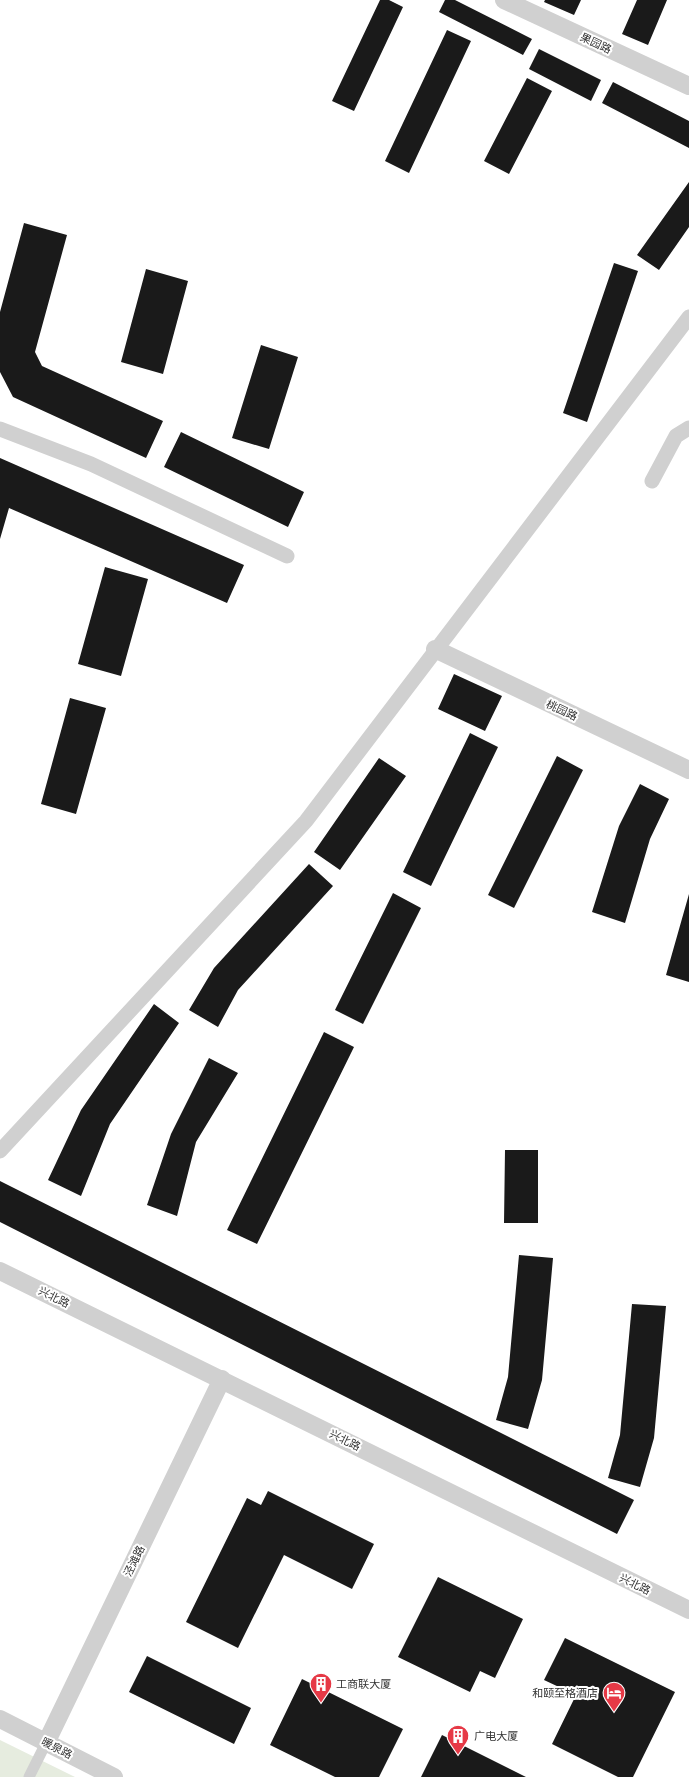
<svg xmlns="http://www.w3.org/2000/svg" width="689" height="1777" viewBox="0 0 689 1777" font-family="'Space Grotesk','Noto Sans SC',sans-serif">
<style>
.green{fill:#e6ecdf}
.building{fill:#1a1a1a}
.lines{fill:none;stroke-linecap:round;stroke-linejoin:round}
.pedestrian{stroke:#d0d0d0;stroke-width:11}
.minor{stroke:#d0d0d0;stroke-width:15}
.tertiary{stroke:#d0d0d0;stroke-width:18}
.labels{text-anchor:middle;stroke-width:4;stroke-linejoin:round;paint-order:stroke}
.street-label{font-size:11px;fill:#333;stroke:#fff}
.poi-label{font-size:11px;fill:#333;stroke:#fff;text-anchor:start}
</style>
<rect width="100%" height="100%" fill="#fff"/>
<path class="green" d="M0 1740 75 1777H0Z"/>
<path class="building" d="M380 0H389L403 7 354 111 332 101Z
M445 0H455L532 39 523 55 439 12Z
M545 0H581L574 15 544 2Z
M637 0H667L648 45 622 34Z
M447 30 471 41 409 173 385 161Z
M539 49 601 80 591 101 529 69Z
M527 78 552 91 509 174 484 161Z
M613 82 689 121V148L602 103Z
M689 182V227L659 270 637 255Z
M24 223 67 235 35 352 42 366 163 421 146 458 13 397 0 372V312Z
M614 263 638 271 587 422 563 413Z
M146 269 188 281 163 374 121 362Z
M261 345 298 357 269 449 232 438Z
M181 432 304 492 288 527 164 467Z
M0 458 244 565 227 603 9 508 0 539Z
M105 567 148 579 121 676 78 664Z
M454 674 502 696 485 731 438 709Z
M70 698 106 708 76 814 41 804Z
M470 733 498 747 431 886 403 872Z
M557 756 583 770 514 908 488 895Z
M379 758 406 776 340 870 314 852Z
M640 784 669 799 650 839 625 923 592 912 619 826Z
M309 864 333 886 238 990 218 1027 189 1010 214 968Z
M393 893 421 908 363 1024 335 1010Z
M689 894V982L666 975Z
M154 1004 179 1023 110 1124 81 1196 48 1180 81 1110Z
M324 1032 354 1047 257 1244 227 1230Z
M209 1058 238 1073 196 1142 177 1216 147 1205 171 1134Z
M505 1150H538V1223H504Z
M0 1181 634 1500 617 1534 0 1222Z
M519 1255 553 1258 542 1380 528 1429 496 1420 508 1377Z
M632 1304 666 1306 654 1438 640 1487 608 1478 620 1435Z
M268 1491 374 1544 352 1589 284 1555 238 1648 186 1622 247 1498 261 1505Z
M438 1577 523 1619 495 1678 480 1671 470 1692 398 1657Z
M565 1638 675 1692 633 1777H618L552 1744 576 1695 544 1680Z
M147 1656 251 1708 234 1744 129 1692Z
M302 1679 403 1729 379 1777H335L270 1745Z
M442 1735 526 1777H421Z"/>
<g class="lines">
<path class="pedestrian" d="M29 1777 46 1743"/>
<path class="minor" d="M0 429 91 464 287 556
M652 481 676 436 689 428
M0 1151 306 821 689 317"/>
<path class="tertiary" d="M504 0 689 86
M435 649 689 770
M0 1271 689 1610
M0 1719 114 1777
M46 1743 222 1379"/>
</g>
<defs>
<g id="building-pin" transform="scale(1.15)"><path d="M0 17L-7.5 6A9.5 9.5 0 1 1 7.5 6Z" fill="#e63946" stroke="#fff"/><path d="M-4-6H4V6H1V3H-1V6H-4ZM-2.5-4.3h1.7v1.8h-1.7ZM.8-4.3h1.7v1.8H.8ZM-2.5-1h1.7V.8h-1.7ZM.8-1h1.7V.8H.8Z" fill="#fff"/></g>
<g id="hotel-pin" transform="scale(1.15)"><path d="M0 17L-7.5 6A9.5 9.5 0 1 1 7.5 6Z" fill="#e63946" stroke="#fff"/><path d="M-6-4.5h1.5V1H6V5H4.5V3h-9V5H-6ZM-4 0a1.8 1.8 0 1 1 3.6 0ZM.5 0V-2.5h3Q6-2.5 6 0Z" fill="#fff"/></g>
</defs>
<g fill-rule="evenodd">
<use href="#building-pin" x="321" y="1684"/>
<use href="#hotel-pin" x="614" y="1693"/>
<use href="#building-pin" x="458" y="1736"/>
</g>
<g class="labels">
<g class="street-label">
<text transform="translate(596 43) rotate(25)" y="4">果园路</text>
<text transform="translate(562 710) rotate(25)" y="4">桃园路</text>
<text transform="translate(54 1297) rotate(26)" y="4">兴北路</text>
<text transform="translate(345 1440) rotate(26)" y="4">兴北路</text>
<text transform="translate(134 1561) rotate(-64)" y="4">泾滩路</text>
<text transform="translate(635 1584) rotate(26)" y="4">兴北路</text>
<text transform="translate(57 1748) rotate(27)" y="4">暖泉路</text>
</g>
<g class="poi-label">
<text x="336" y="1688">工商联大厦</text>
<text x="598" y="1697" text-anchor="end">和颐至格酒店</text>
<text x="474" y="1740">广电大厦</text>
</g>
</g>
</svg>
